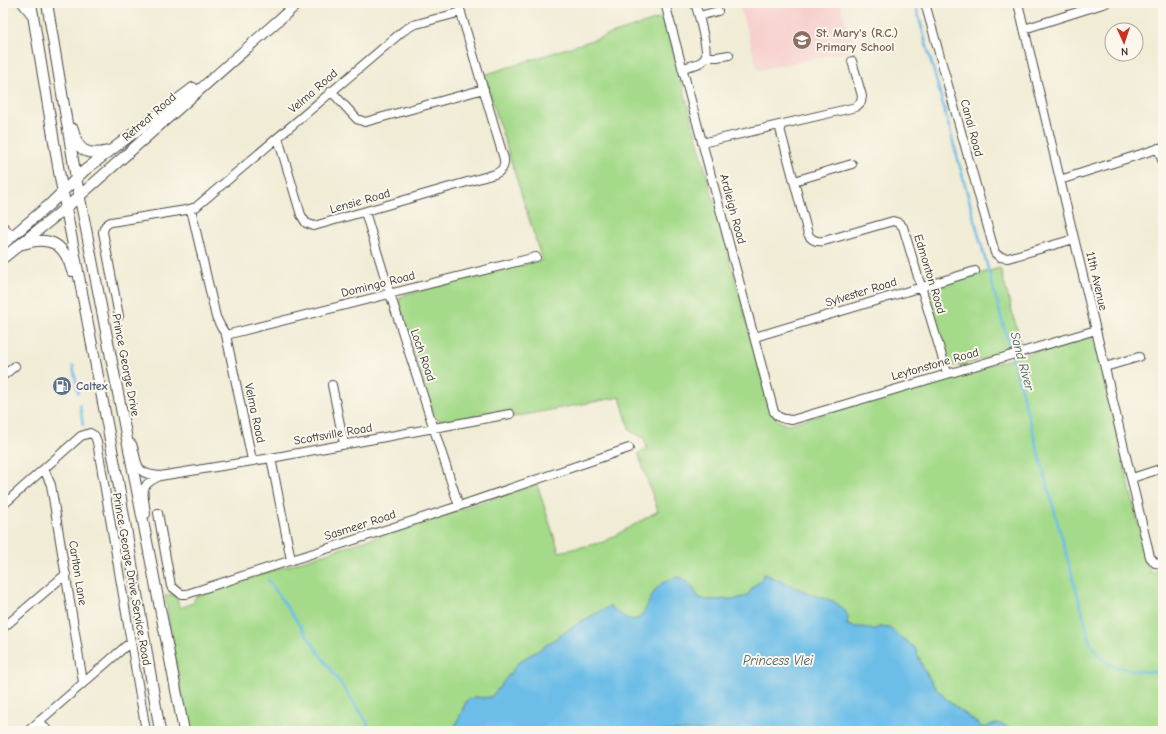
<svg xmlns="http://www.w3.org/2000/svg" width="1166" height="734" viewBox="0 0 1166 734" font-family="'Comic Neue',sans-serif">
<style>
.built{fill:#f7d0ce}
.green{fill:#a5da8a;stroke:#68825a}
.water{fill:#6cbde7;stroke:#4c7489}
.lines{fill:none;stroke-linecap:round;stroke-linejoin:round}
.stream{stroke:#6cbde7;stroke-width:2.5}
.minor-casing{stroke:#494845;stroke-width:10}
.major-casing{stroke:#494845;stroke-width:12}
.minor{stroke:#fff;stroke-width:8}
.major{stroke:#fff;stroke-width:10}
.labels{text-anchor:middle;stroke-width:4;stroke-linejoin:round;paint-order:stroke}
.education-label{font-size:12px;font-weight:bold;fill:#785e54;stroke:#fbf7ec;text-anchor:start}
.street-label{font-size:12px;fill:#2b2b2b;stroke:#fbf7ec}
.service-label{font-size:12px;font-weight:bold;fill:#4e5e75;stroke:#fbf7ec;text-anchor:start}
.water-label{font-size:13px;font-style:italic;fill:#3e5763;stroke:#fbf7ec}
</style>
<rect width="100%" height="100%" fill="#fbf7ec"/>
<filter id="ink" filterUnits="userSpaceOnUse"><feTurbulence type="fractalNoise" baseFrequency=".025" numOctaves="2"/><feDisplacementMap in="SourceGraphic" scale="8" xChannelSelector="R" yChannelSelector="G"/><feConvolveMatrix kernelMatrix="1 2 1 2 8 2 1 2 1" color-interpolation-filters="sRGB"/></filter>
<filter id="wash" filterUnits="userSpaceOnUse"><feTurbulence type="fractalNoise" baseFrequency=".012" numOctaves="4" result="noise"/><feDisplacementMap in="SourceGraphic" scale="16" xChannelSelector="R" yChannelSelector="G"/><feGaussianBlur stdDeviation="0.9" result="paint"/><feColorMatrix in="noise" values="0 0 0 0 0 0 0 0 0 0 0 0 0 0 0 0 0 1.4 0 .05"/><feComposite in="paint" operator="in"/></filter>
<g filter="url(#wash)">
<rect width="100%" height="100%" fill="#f1ecd6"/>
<path class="built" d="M739 3H840L848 30 851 31 857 50 758 70Z"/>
<path class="green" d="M664 17 770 408C775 418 777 423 789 424L1085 337C1090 337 1092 338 1095 343L1150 573 1163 568V731H1010V729L996 724 983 728 947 700 935 687 924 670 915 648 888 628 879 627 873 630C866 627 862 628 854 627 844 627 838 609 833 601L816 596 764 574 761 580 753 587 748 595 737 599 707 600 699 598 691 585 647 609C636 628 623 618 610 607L580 622 542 648 520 661 497 690 491 697 483 698 475 697 467 700 453 731H191L178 678 165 596 175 594 180 608 193 603 196 596 537 484 559 552 604 542 658 511 638 453 647 449 644 438 630 431 620 397 513 417 511 410 447 421 438 420 434 415 399 304 400 298 406 294 542 260 484 75Z
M1000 268 1022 347 959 366 952 365 948 362 928 297V292L933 287Z"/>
<path class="water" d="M764 574 816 596 833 601 844 609 848 616 847 625C856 629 864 625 873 630L879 627 889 628 915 648 924 670 935 687 947 700 983 728C995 724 999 721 1010 729V731H453L467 700 475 697 483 698 491 697 497 690 520 661 542 648 580 622 610 606C647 639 641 605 659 586 664 581 672 579 678 577 691 582 692 588 699 598L707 600 737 599 748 595 753 587 761 580Z"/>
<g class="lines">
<path class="stream" d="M915 3 1091 644C1105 673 1135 670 1163 673
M73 366 78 393
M80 405 83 425
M268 580 366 720 370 731"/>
</g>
</g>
<g filter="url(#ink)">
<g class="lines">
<g class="minor-casing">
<path id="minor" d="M22 3 33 17
M665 3 774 412C779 419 784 419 792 420L1096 330
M925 3 995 253 1000 257 1008 258 1074 239
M1018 3 1150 557 1155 563 1163 564
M699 16 718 11
M1024 29 1106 3
M706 57H717L729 55
M682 68C689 66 701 65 705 58 709 52 698 12 695 3
M331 91 357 119 365 122 484 89
M779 125 808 234C811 240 817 242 824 241L893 221 899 223 903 227 947 373
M278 138 301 215 306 223 314 226 495 174C502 171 505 167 504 159L458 3
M702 143 856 107 861 102 862 96 852 61
M1158 148 1163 163
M1060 180 1163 147
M794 181 852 164
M191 209 216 317 221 327 226 335 252 460
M365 212 390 294 459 506
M3 226 12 236
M119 316 103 232C104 226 106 224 111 222L186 210 196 207 403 31 413 25 461 12
M226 335 536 257
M755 337 975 271
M1105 367 1139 357
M3 376 15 366
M332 385 344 444
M132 444C139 464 133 474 160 476
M271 458 291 560
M44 469 51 485 83 682
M1132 478 1163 468
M3 505 81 436 90 433 95 436 97 442 146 731
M158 513 171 586 181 594H187L459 506 629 448
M146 514C144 493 137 486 160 476L271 458 510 414
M3 628 66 574
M39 721 48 731
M28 731 126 646 131 644"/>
</g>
<g class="major-casing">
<path id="major" d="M31 3 59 172 118 481 160 731
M47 3 76 178 184 731
M73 129C77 151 87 156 108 151
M3 244 50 204 85 170 193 88
M23 244C50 235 65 244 72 271
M3 258 67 207 298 3"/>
</g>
<use href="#minor" class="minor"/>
<use href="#major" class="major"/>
</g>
</g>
<defs>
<g id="school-disc" transform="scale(1)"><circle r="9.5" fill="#8d6e63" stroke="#fbf7ec"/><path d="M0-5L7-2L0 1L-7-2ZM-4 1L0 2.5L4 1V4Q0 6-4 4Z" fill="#fff"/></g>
<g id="fuel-disc" transform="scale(1)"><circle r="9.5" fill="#5c6f8a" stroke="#fbf7ec"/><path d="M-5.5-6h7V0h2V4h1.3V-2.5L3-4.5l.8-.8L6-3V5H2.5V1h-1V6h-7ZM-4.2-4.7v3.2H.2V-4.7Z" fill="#fff"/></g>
</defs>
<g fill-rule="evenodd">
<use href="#school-disc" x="802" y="40"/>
<use href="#fuel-disc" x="62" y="386"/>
</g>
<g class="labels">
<g class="education-label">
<text x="816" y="37">St. Mary's (R.C.)<tspan x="816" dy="14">Primary School</tspan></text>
</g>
<g class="street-label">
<text transform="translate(313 91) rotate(-41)" y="4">Velma Road</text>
<text transform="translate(149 117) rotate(-41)" y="4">Retreat Road</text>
<text transform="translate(972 128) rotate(75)" y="4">Canal Road</text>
<text transform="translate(360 201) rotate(-16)" y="4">Lensie Road</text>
<text transform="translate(733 209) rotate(75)" y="4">Ardleigh Road</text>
<text transform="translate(930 274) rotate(73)" y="4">Edmonton Road</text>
<text transform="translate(1097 281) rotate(77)" y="4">11th Avenue</text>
<text transform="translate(378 284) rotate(-14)" y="4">Domingo Road</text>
<text transform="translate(861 292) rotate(-17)" y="4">Sylvester Road</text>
<text transform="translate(423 355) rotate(71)" y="4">Loch Road</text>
<text transform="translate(935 364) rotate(-16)" y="4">Leytonstone Road</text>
<text transform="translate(126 365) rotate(79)" y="4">Prince George Drive</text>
<text transform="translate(255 413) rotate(78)" y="4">Velma Road</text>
<text transform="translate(333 434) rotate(-10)" y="4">Scottsville Road</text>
<text transform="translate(360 525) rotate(-18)" y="4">Sasmeer Road</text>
<text transform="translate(78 573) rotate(81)" y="4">Carlton Lane</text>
<text transform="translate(132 579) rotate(80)" y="4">Prince George Drive Service Road</text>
</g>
<g class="service-label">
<text x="76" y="390">Caltex</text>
</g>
<g class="water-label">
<text transform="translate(1023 361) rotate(75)" y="5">Sand River</text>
<text x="778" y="665">Princess Vlei</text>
</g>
</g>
<rect width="1166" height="734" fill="none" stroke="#fbf7ec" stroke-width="16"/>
<g transform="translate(1124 42) rotate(177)"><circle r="19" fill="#fbf7ec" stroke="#a8a59f"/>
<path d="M0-3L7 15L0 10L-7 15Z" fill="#c8321e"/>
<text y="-6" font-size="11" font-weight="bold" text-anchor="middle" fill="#2b2b2b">N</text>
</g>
</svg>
